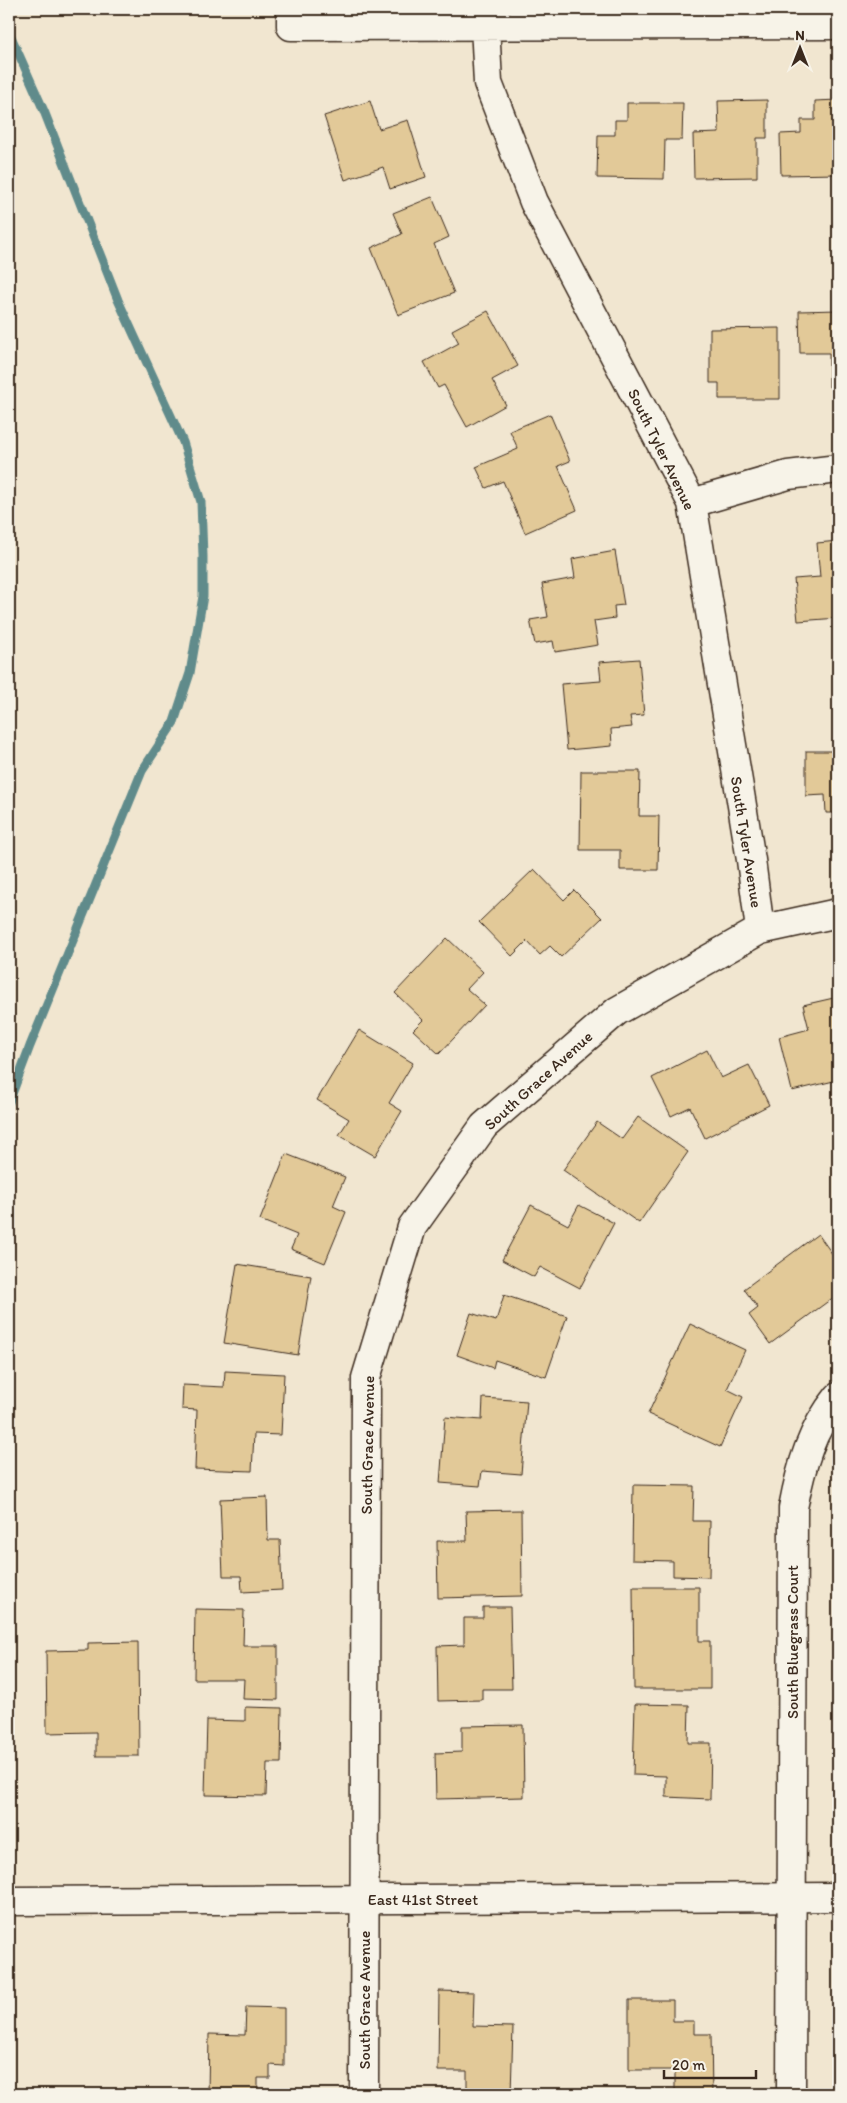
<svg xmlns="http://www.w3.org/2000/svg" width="847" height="2103" viewBox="0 0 847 2103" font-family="Itim,sans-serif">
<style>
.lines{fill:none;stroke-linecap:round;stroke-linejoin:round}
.stream{stroke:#618b8b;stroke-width:9}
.building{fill:#e2c998;stroke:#3b2a1e}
.minor-casing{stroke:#3b2a1e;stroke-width:31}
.tertiary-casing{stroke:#3b2a1e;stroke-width:31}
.minor{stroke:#f7f3e8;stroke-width:28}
.tertiary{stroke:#f7f3e8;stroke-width:28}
.labels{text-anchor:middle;stroke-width:4.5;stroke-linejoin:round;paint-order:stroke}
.street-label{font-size:16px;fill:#3b2a1e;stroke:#f7f3e8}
</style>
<rect width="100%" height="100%" fill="#f1e6d0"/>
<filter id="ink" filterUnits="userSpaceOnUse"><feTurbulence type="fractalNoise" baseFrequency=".02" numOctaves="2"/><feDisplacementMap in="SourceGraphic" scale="10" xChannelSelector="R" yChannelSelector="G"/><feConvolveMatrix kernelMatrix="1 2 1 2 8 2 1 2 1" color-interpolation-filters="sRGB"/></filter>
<g filter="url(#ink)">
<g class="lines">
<path class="stream" d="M9 32 44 111 118 300 183 442 201 502 203 556V596L190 673 174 722 142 771 30 1046 9 1102"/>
</g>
<path class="building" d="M767 100V138H757V177L694 178 693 134 719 133 718 101Z
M838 100V174L781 175 780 134 801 133V120H815V101Z
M370 101 379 129 408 120 426 177 390 189 383 167 345 180 324 116Z
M627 103H683L682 140H665L664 179 597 178 598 135H615V120H627Z
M432 197 449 237 434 244 454 293 398 315 371 248 402 234 393 213Z
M838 310V387H829V353H800L799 311Z
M488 311 518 366 492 380 506 405 467 427 444 385 438 388 424 362 459 343 452 330Z
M780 328V399H719V383H710V329Z
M550 414 570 461 558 466 577 510 525 533 503 481 486 488 476 467 518 449 510 431Z
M838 541V618L798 621 794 579 820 577 817 543Z
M615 551 624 605 614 606 615 618 594 621 598 645 555 652 553 641 535 644 530 620 548 617 542 584 575 578 572 559Z
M639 659 644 715 630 716 632 727 611 729 612 746 567 750 561 684 601 681 599 662Z
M806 751H838V828H836V813H826L825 795 806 796Z
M581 771H640L639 816H659L658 870H620V850H580Z
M534 869 564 900 574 890 602 918 561 957 550 946 540 955 527 941 512 956 479 922Z
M447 938 483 972 467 989 485 1005 439 1054 413 1030 423 1020 395 993Z
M838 997V1080L792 1091 779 1037 809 1029 803 1005Z
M359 1030 413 1063 389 1103 402 1111 375 1156 339 1135 349 1119 317 1100Z
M707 1050 721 1078 749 1065 769 1105 705 1138 690 1107 671 1116 652 1078Z
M638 1117 688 1152 639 1223 563 1170 597 1122 622 1139Z
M286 1154 345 1177 333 1206 346 1212 325 1263 291 1249 297 1235 260 1220Z
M531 1205 568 1225 579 1205 614 1223 580 1288 540 1267 534 1277 502 1260Z
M818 1234 838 1262V1294L770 1344 749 1315 758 1308 744 1289Z
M237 1264 311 1276 298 1355 224 1343Z
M504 1295 567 1316 546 1377 495 1360 493 1368 457 1355 471 1313 496 1321Z
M690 1324 745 1350 727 1389 743 1397 720 1447 648 1414Z
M225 1371 284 1374 281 1435 254 1434 252 1471 195 1469 197 1410 182 1409 183 1385 224 1387Z
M483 1398 527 1401 521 1474 482 1471 480 1486 440 1483 445 1417 482 1420Z
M633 1485 694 1486 693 1521H710L709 1577 673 1576V1561L632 1560Z
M267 1497 268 1540H280L282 1590 242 1592 241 1576H223L220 1499Z
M521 1510 522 1596 438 1598 437 1541H467L466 1511Z
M633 1587H699V1641H710V1689H634Z
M483 1607H510L512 1689H482V1700L438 1701 437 1646 464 1645V1618H483Z
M195 1609 244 1610 243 1646H278V1700L243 1699 244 1679H194Z
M138 1642 139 1756H96V1732L47 1733 46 1651 88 1650V1643Z
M635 1704 689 1705 688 1743H711L710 1799 666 1797V1776L633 1775Z
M245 1707 282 1708 281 1763H267L266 1796 205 1795 207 1720 245 1721Z
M523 1725 524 1797 436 1799 435 1753 462 1752V1726Z
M439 1991 474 1992 473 2026 513 2027 511 2094H467V2071H438Z
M629 2000H673V2021H694V2034H711L712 2094H675V2070H629Z
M246 2007 284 2008V2066L270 2065V2078H258V2094H208L209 2034 245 2035Z"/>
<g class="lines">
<g class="minor-casing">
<path id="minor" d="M291 9V26L838 25
M485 25 488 83 534 202 692 503 751 860 760 930
M692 503 788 475 838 469
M364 2094 366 1378 412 1227 484 1126 617 1011 760 930 838 913
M791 2094 793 1508C801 1466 811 1430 838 1397"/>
</g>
<g class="tertiary-casing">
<path id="tertiary" d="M9 1901 838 1897"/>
</g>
<use href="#minor" class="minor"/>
<use href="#tertiary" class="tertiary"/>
</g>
</g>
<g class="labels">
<g class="street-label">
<text transform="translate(662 449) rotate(64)" y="6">South Tyler Avenue</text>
<text transform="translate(747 842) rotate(81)" y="6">South Tyler Avenue</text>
<text transform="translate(538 1080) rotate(-42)" y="6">South Grace Avenue</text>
<text transform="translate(367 1445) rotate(-89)" y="6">South Grace Avenue</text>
<text transform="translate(792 1642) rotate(-90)" y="6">South Bluegrass Court</text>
<text x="423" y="1905">East 41st Street</text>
<text transform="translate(364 2000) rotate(-90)" y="6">South Grace Avenue</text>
</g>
</g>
<rect width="847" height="2103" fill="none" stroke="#f7f3e8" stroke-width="30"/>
<rect x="15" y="15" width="817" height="2073" fill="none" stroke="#3b2a1e" stroke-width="2" filter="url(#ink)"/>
<g transform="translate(800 48)" stroke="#f7f3e8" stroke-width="4" paint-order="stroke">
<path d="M0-4L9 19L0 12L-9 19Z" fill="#3b2a1e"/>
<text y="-8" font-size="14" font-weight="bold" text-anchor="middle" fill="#3b2a1e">N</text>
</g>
<path d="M664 2070v8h92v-8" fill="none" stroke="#3b2a1e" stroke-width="2.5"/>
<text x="672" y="2070" font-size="15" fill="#3b2a1e" stroke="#f7f3e8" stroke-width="4" paint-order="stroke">20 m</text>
</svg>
